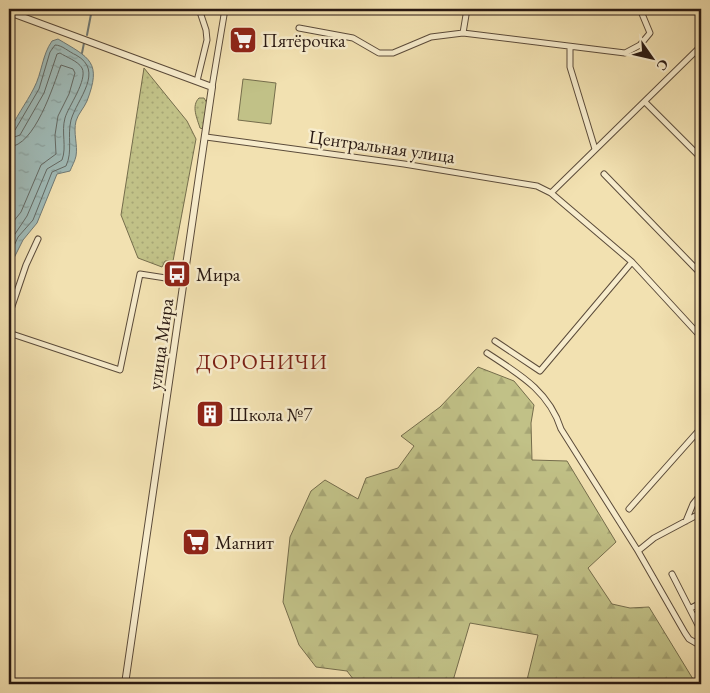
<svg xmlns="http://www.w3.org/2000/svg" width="710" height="693" viewBox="0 0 710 693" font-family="'EB Garamond',serif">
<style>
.grass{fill:url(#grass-dots);stroke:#756d4c}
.forest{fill:url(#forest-firs);stroke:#756d4c}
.green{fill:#c1c187;stroke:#756d4c}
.water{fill:url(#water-ripples);stroke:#707a76}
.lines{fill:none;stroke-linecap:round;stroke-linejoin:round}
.shore{stroke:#646a65;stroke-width:1}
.stream{stroke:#707a76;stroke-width:2}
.minor-casing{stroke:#5b4b3a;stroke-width:7}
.tertiary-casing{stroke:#5b4b3a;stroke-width:8}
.minor{stroke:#f7eccc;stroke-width:5}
.tertiary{stroke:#f7eccc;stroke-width:6}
.labels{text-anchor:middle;stroke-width:5;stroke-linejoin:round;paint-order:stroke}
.poi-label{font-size:19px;fill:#291912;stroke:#f7eccc;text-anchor:start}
.street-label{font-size:19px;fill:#291912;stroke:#f7eccc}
.quarter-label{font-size:21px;letter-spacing:1px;fill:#7a1f14;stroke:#f7eccc}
</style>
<defs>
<pattern id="grass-dots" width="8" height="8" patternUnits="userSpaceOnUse" patternTransform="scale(1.25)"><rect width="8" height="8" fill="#c1c187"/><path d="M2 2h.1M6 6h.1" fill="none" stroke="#a6a574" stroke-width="1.8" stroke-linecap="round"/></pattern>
<pattern id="forest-firs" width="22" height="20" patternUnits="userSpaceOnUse" patternTransform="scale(1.25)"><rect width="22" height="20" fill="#c1c187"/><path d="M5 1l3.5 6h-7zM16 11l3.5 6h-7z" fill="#a6a574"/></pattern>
<pattern id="water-ripples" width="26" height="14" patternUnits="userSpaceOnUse" patternTransform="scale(1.25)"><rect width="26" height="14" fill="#a0bbb8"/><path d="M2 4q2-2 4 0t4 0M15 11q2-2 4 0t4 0" fill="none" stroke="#8aa09d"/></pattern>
</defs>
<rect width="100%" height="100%" fill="#f2e1b1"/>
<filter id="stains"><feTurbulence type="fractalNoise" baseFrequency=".004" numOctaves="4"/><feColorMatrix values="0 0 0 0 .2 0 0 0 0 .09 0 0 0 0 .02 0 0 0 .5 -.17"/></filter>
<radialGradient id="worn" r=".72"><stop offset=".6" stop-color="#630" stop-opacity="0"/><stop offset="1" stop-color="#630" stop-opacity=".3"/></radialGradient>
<path class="grass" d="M144 68 187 121 196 139 173 261H165L162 267 138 258 121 215Z
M199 98H204L207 103 203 129 200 128C197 118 191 106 199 98Z"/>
<path class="forest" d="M478 367 514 381 534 405 531 423 532 460 567 461 616 542 588 568 612 604 630 608 649 607 696 684H526L538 635 470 623 452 684H357L347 671 316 667 299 645 283 602 290 537 311 491 325 480 358 499 366 478 398 468 414 446 401 436 440 407Z"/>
<path class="green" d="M243 79 276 83 271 124 238 120Z"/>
<path class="water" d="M58 39C90 58 102 62 87 101 84 108 78 114 76 121 73 133 78 145 76 156 75 161 72 166 70 171L57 174 37 223 23 240 9 268V134C15 117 26 104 34 88 42 73 42 55 52 41Z"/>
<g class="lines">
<path class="shore" d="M9 133 15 130 39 89 50 52 55 45C62 45 69 52 76 55 105 71 77 99 71 120 67 136 73 151 66 166L52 172 33 220 18 237 9 257
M9 139 20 135 44 93 57 54 60 53C66 57 78 61 82 68 88 80 68 107 65 118 61 132 67 147 62 160L47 169 27 216 9 243
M9 147C35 146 53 86 61 65L73 69 75 73 69 94 58 116 55 135 56 154 41 165 21 212 9 227"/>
<path class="stream" d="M87 35 92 9
M82 53 84 43"/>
<g class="minor-casing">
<path id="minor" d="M299 28 353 38 379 53H393L431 37 463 33 625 53 640 45 650 33 640 9
M463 33 467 9
M570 47V67L595 149
M197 81 207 40 206 30 199 9
M212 87 225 9
M645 102 701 158
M206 137 404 164 537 186 551 193 632 262 701 337
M604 174 701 274
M551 193 701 46
M9 315 26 265 38 239
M9 333 120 370 140 274 185 281
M495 341 540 371 632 262
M487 353C519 374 549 391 561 429L638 551 685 633 689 639 701 646
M629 509 701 428
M686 521 693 504 701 494
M638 551 654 538 701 513
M672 574 701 631
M691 608 701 603"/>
</g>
<g class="tertiary-casing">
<path id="tertiary" d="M9 12 212 87 125 684"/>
</g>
<use href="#minor" class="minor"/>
<use href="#tertiary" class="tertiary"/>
</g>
<defs>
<g id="supermarket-square" transform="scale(1.4375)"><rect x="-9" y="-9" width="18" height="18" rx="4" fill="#8f2418" stroke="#f7eccc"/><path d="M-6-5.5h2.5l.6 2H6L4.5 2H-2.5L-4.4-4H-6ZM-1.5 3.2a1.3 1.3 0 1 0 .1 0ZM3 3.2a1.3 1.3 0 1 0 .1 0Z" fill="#fff"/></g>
<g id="bus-square" transform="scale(1.4375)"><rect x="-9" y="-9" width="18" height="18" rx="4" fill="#8f2418" stroke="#f7eccc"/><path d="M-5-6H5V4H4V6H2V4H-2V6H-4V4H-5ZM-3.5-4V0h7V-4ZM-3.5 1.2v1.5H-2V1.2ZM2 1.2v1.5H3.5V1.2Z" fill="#fff"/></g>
<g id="building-square" transform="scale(1.4375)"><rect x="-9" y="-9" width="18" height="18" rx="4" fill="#8f2418" stroke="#f7eccc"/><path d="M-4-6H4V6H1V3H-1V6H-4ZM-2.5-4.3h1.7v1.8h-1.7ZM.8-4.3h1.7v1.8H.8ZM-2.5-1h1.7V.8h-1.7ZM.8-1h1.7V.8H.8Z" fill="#fff"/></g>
</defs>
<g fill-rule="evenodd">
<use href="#supermarket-square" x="243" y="40"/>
<use href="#bus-square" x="177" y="274"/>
<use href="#building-square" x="210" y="414"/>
<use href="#supermarket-square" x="196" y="542"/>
</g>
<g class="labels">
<g class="poi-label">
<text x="262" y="47">Пятёрочка</text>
<text x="196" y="281">Мира</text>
<text x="229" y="421">Школа №7</text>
<text x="215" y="549">Магнит</text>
</g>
<g class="street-label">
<text transform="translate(382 146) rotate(8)" y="7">Центральная улица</text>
<text transform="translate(160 344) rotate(-82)" y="7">улица Мира</text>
</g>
<g class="quarter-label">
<text x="262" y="369">ДОРОНИЧИ</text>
</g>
</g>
<rect width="710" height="693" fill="none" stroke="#f2e1b1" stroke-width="30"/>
<rect x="10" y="10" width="690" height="673" fill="none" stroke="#291912" stroke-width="2.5"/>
<rect x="15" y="15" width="680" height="663" fill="none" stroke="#291912"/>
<g transform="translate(652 58) rotate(124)" stroke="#f7eccc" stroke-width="4" paint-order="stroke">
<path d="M0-4L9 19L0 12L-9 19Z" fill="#291912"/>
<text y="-8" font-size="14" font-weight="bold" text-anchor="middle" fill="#291912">С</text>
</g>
<rect width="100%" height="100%" filter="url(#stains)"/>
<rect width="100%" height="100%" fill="url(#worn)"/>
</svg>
